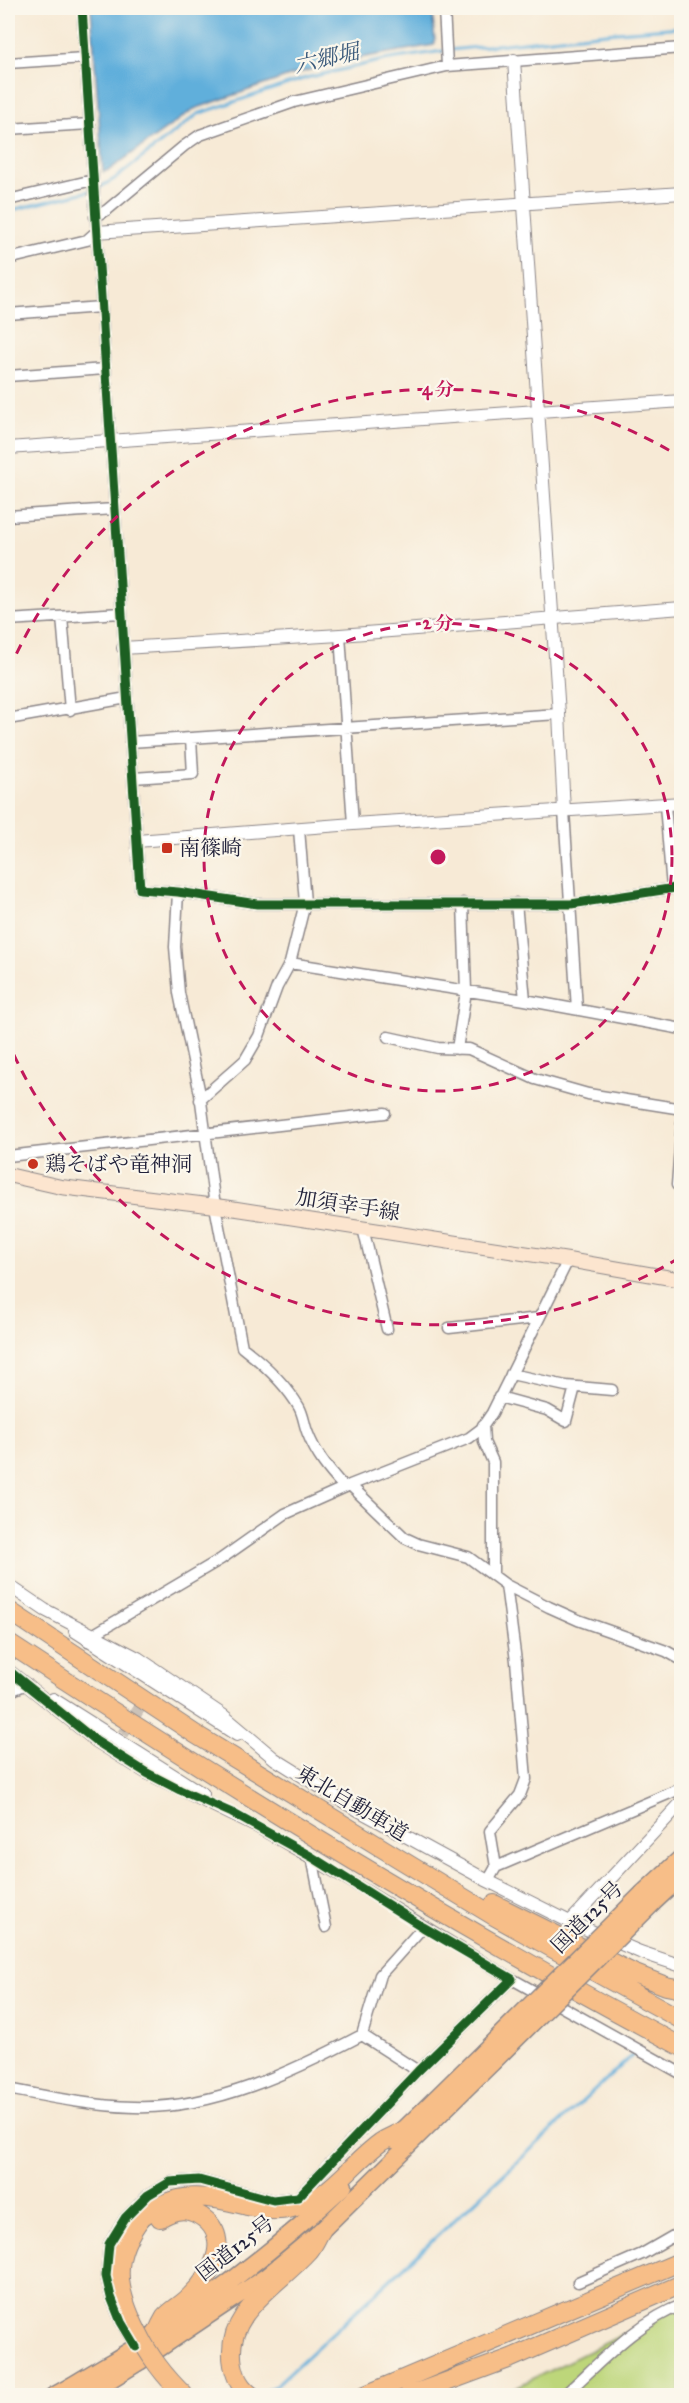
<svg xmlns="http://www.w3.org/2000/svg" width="689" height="2403" viewBox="0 0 689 2403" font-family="'IM FELL Great Primer','Noto Serif JP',serif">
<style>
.green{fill:#bdd67a;stroke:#707c5a;stroke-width:1.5}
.water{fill:#61afdb;stroke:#42688b;stroke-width:1.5}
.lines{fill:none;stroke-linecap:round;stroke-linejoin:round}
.stream{stroke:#61afdb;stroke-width:3}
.tertiary-tunnel{stroke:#ccc2b7;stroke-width:12;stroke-dasharray:12 6;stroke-linecap:butt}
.minor-casing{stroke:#8c8688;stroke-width:13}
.tertiary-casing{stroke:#8c8688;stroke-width:14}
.secondary-casing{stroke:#8c8688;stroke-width:16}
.trunk-casing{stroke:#8c8688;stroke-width:19}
.motorway-casing{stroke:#8c8688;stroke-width:20}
.minor{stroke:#fff;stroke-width:10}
.tertiary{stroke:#fff;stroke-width:12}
.secondary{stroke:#fce5cf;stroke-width:14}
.trunk{stroke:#f7be88;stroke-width:16}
.motorway{stroke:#f7be88;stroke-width:18}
.trunk-bridge-casing{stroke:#8c8688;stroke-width:19;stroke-linecap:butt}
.motorway-bridge-casing{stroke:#8c8688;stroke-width:20;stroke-linecap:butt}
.trunk-bridge{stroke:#f7be88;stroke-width:16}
.motorway-bridge{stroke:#f7be88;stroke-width:18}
.cycleway-casing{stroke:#fbf7ec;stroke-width:13}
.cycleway{stroke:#1b5e20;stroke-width:9}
.ring{fill:none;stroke:#c2185b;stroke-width:3;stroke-dasharray:10 8}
.poi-dot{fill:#c8321e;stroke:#fbf7ec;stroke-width:2}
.labels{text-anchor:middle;stroke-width:4.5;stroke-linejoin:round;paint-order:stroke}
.poi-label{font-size:21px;fill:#22223b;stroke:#fbf7ec;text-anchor:start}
.street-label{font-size:21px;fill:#22223b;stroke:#fbf7ec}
.water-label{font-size:22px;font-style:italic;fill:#3b5a7b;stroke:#fbf7ec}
.centre{fill:#c2185b;stroke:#fbf7ec;stroke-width:3}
.ring-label{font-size:18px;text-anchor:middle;font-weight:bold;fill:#c2185b;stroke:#fbf7ec;stroke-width:4.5;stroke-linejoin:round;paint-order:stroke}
</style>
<rect width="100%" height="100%" fill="#fbf7ec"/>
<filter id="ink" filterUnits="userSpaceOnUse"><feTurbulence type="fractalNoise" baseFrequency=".0167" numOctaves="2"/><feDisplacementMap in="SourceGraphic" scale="12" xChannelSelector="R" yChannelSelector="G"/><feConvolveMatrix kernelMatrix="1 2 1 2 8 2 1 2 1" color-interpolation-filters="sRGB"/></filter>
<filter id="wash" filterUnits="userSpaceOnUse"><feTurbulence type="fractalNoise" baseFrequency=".008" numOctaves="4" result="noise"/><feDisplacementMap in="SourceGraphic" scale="24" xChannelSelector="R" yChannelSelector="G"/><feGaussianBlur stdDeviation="1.35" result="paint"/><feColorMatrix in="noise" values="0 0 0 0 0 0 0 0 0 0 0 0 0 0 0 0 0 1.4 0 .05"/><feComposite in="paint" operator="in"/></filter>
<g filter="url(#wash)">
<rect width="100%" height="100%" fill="#f7ead6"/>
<path class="green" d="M681 2306V2395L493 2396 504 2393Z"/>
<path class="water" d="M91 8H432L435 42 434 45 342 61 295 74 194 109 109 170 103 172Z"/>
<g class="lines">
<path class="stream" d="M450 50 616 32 682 27
M97 189 116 178 198 114 306 78 384 60 443 51
M8 211 90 191
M258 2395 274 2387 636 2052"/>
</g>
</g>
<g filter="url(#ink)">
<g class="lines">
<path class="tertiary-tunnel" d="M123 1734 151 1690"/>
<g class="minor-casing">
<path id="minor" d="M82 8 140 889 178 892 257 904H571L682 887
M444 8 447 66
M8 63 85 58
M8 129 90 124
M8 200 93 180
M95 217 107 210 184 146 200 135 294 102 447 66 682 48
M8 259 87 240 96 232
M8 314 101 307
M8 376 105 369
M8 516 114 509
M62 617 70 710
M8 620 121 613
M340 635 353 824
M8 719 127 698
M130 742 559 714
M133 778 193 774 191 739
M665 805 672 888
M564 811 577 1009
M178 892 175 947 179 993 200 1094 215 1206 242 1347C264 1364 285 1383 299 1407 304 1416 304 1425 308 1434 316 1455 329 1471 344 1487
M516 903 525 1000
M290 963 525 1000 682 1029
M388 1037 438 1048 469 1049 535 1079 588 1094 682 1109
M457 1049 466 991 463 903
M200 1100 245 1060 259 1036 277 987 290 963 305 903 299 829
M8 1156 385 1113
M677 1185 682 1122
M363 1228 387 1329
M449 1328 539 1318
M511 1374 566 1386 612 1390
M499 1397 547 1410 566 1421 575 1387
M483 1425 484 1442 493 1462V1574
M350 1485 405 1538 418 1544 468 1557 506 1585 549 1607 578 1620 666 1651 682 1660
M88 1641 94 1634 221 1559 285 1514 350 1485 469 1438 481 1429 492 1413 568 1260
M8 1692 27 1684
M312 1857 326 1927
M496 1867 490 1831 520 1795 526 1779 516 1661 506 1585
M488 1881 496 1867 682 1788
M512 1979 682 2074
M362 2035 418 2071
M8 2089C49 2097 92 2106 134 2107 213 2110 294 2071 362 2035L380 1975 423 1927
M578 2282 642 2254 682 2231
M136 2347 121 2322 111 2297 106 2276 109 2244 125 2218 148 2195 170 2182 199 2180 273 2200 298 2197 418 2071 512 1979C425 1928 341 1873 253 1825
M563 2396C599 2364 636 2322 682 2305"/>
</g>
<g class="tertiary-casing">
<path id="tertiary" d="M514 60 559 714 564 811
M96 232 682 193
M8 448 682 401
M123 648 340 635 682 608
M137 841 353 824 682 803
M8 1585 45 1610 138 1658 224 1716 275 1759 349 1805 488 1881 570 1922 640 1952 682 1966
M75 1631 237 1735
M8 1670 96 1741 147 1773 253 1825
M53 1699 203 1794
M570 1922 682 1802"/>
</g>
<g class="secondary-casing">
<path id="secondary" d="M8 1175 61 1187 224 1207 568 1260 682 1280"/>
</g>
<g class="trunk-casing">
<path id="trunk" d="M643 1893 682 1857
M653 1903 682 1876
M393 2140 483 2052
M53 2396C74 2385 93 2372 113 2361 196 2311 273 2252 344 2186
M84 2396 139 2362 267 2276 321 2231 492 2063"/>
</g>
<g class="motorway-casing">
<path id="motorway" d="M8 1610 195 1734 403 1861 494 1916 682 2020
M8 1643C227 1787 450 1924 682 2047
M494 1904 633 1973 666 1986 682 1989
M142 2217C178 2189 206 2196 247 2206 261 2209 274 2212 289 2209 329 2201 350 2164 381 2142 387 2138 395 2135 402 2131
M157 2333C159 2328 162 2322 165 2317 172 2309 183 2304 190 2296 214 2274 235 2232 195 2213 182 2207 171 2212 160 2218
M252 2396C240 2387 236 2379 233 2365 223 2312 279 2285 309 2251 314 2245 317 2237 321 2231
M363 2396 682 2261
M408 2396 511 2358 682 2284"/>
</g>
<use href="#minor" class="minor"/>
<use href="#tertiary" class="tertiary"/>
<use href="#secondary" class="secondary"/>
<use href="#trunk" class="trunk"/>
<use href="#motorway" class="motorway"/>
<g class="trunk-bridge-casing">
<path id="trunk-bridge" d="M483 2052 643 1893
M492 2063 653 1903"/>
</g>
<g class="motorway-bridge-casing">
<path id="motorway-bridge" d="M142 2217C110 2257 116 2290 138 2333 150 2358 165 2377 185 2396"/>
</g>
<use href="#trunk-bridge" class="trunk-bridge"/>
<use href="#motorway-bridge" class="motorway-bridge"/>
<g class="cycleway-casing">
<path id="cycleway" d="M82 8 140 889 178 892 257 904H571L682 887
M8 1670 96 1741 147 1773 180 1790 232 1813 312 1857 423 1927 512 1979 418 2071 298 2197 273 2200 199 2180 170 2182 148 2195 125 2218 109 2244 106 2276 111 2297 121 2322 136 2347"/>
</g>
<use href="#cycleway" class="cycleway"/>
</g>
</g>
<g class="ring">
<circle cx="438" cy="857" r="234"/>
<path d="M679 1258A468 468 0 0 1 9 1044M9 670A468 468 0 0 1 679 456"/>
</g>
<g class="poi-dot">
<rect x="161" y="842" width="12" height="12" rx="3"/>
<circle cx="33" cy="1164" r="6"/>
</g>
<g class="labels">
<g class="poi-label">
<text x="179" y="855">南篠崎</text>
<text x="45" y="1171">鶏そばや竜神洞</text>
</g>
<g class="street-label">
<text transform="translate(348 1205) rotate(9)" y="7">加須幸手線</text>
<text transform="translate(352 1803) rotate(31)" y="7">東北自動車道</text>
<text transform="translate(587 1917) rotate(-45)" y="7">国道125号</text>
<text transform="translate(235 2248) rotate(-38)" y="7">国道125号</text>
</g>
<g class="water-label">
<text transform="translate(326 58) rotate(-13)" y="8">六郷堀</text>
</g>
</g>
<circle cx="438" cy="857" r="9" class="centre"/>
<g class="ring-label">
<text x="438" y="395">4 分</text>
<text x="438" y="629">2 分</text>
</g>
<rect width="689" height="2403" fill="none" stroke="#fbf7ec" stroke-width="30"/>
</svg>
